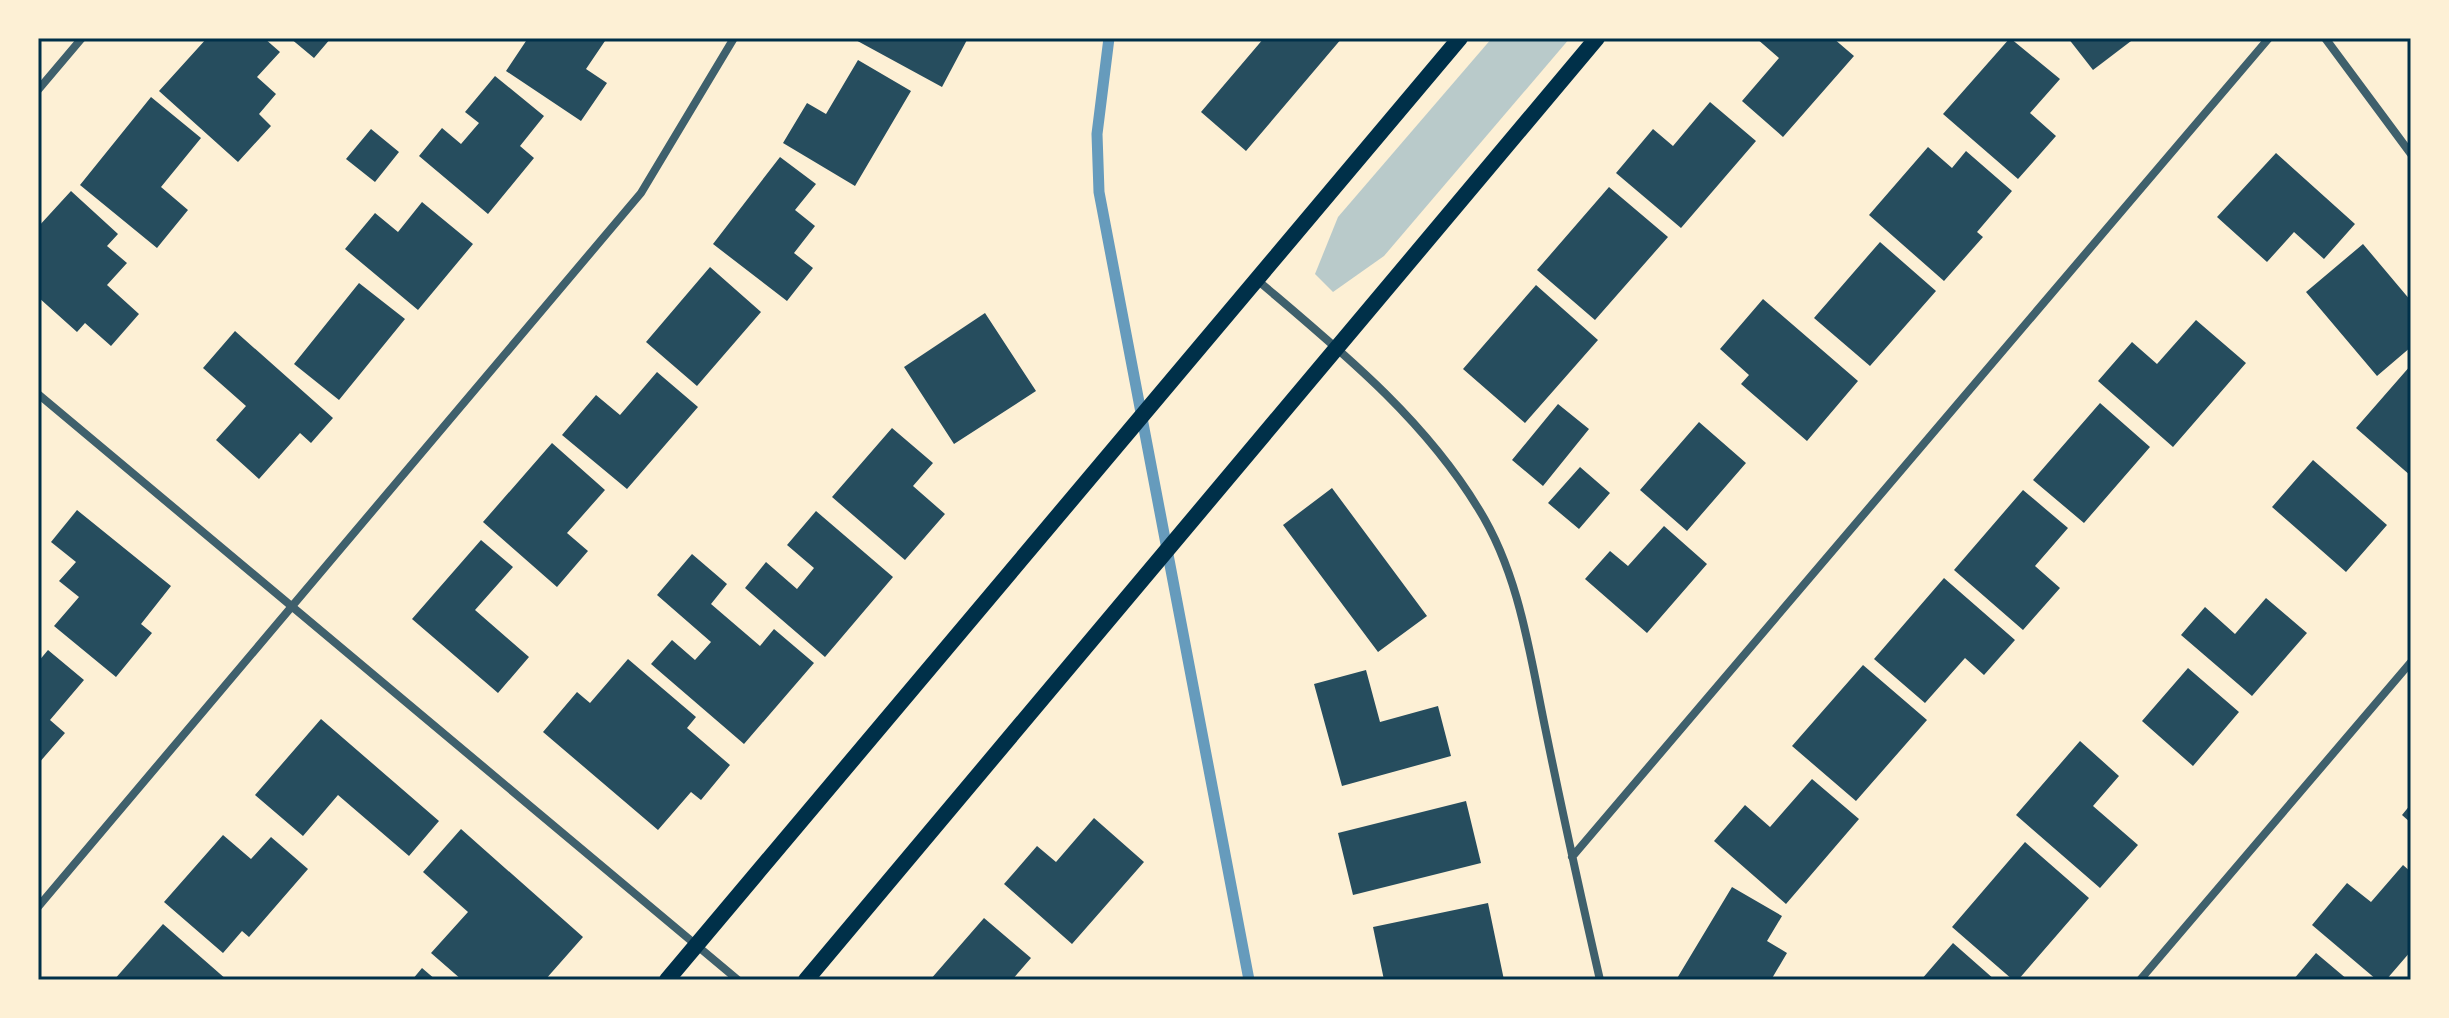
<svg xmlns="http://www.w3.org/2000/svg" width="2449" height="1018" viewBox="0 0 2449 1018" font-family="Overpass,sans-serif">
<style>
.green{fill:#b9caca}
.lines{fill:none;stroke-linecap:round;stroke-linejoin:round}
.stream{stroke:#669bbc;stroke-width:11}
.building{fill:#264d5e}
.minor{stroke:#3f606c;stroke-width:8}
.secondary{stroke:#003049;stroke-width:16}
.neatline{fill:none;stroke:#003049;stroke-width:3}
</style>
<rect width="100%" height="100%" fill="#fdf0d5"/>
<path class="green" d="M1492 38H1570L1384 256 1333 292 1315 274 1338 217Z"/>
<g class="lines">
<path class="stream" d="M1109 38 1097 134 1099 192 1249 980"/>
</g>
<path class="building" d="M207 38H264L280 52 257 77 276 94 259 114 271 126 238 162 159 91Z
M290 38H331L314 58Z
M528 38H607L586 69 607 83 581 121 506 71Z
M852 38H968L942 87Z
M1264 38H1342L1246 151 1201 112Z
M1756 38H1833L1854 56 1783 137 1742 101 1779 58Z
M2010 38 2060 79 2030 113 2056 136 2018 179 1943 114Z
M2068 38H2135L2093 70Z
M858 60 911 91 855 186 783 143 807 103 826 114Z
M495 76 544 116 520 146 534 158 488 214 419 156 442 128 461 144 479 123 465 112Z
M151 97 201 138 161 187 188 210 157 248 80 185Z
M1710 102 1756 141 1681 228 1616 173 1653 129 1673 146Z
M371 129 399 152 375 182 346 159Z
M1928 147 1952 168 1966 151 2012 191 1977 232 1983 237 1944 281 1869 215Z
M2276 153 2355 224 2324 259 2294 232 2267 262 2217 217Z
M780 157 816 184 795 210 815 226 794 253 813 268 787 301 713 244Z
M1609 187 1668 237 1595 320 1537 270Z
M71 191 118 234 107 246 127 263 107 285 139 314 111 346 85 323 77 332 38 297V227Z
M422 202 473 244 418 310 345 249 375 213 398 232Z
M1880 242 1936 291 1870 366 1814 318Z
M2363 244 2411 301V347L2377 376 2306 292Z
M710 267 761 312 697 386 646 342Z
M359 283 405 319 339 400 294 364Z
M1536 285 1598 340 1525 423 1463 369Z
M1763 299 1858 381 1807 441 1741 384 1749 375 1720 349Z
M985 313 1036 391 954 444 904 367Z
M2196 320 2246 363 2173 447 2098 381 2132 342 2157 364Z
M235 331 333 418 311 443 300 433 259 479 216 440 246 406 203 368Z
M2411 365V476L2356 428Z
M657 372 698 407 627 489 562 435 596 395 620 415Z
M2100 403 2150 447 2084 523 2033 480Z
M1558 404 1589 429 1543 486 1512 460Z
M1699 422 1746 463 1687 531 1640 490Z
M892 428 933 463 913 486 945 514 905 560 832 497Z
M552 443 605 490 567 533 588 551 557 587 483 522Z
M2313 460 2387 525 2346 572 2272 507Z
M1580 467 1610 493 1579 529 1548 503Z
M1332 488 1427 616 1378 652 1283 525Z
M2023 490 2068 528 2035 566 2060 588 2023 630 1954 570Z
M77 510 171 586 141 624 152 633 116 677 54 626 79 597 59 581 76 562 51 542Z
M816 511 893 577 825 657 745 588 766 562 797 589 814 568 787 545Z
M1664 526 1707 564 1647 633 1585 579 1610 551 1628 566Z
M481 540 513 567 475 610 529 657 498 693 412 619Z
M692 554 727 584 711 604 760 646 774 629 814 663 744 744 651 664 672 640 695 660 711 642 657 595Z
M1944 578 2015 640 1984 675 1965 658 1925 703 1874 659Z
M2266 598 2307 633 2252 696 2181 635 2205 607 2235 634Z
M48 650 84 680 50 720 65 733 38 764V662Z
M628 659 696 717 687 728 730 765 701 800 691 792 658 830 543 732 577 692 590 703Z
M1863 665 1927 720 1856 801 1792 746Z
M2188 668 2239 712 2193 766 2142 721Z
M1366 670 1380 722 1438 706 1451 756 1342 786 1314 684Z
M321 719 439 821 409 856 338 795 303 836 255 795Z
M2080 741 2119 776 2093 806 2138 845 2100 888 2016 815Z
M1812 779 1859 819 1786 904 1714 841 1745 805 1770 827Z
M1466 801 1481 863 1353 895 1338 833Z
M2411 804V823L2402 815Z
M1094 818 1144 862 1072 944 1004 884 1037 846 1056 862Z
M461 829 583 937 545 980H462L431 953 468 912 423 872Z
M223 835 251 859 271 837 308 869 249 937 242 931 223 953 164 902Z
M2025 842 2089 898 2018 980H2013L1952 927Z
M2403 865 2411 872V951L2386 980H2377L2312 925 2347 883 2371 902Z
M1732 887 1782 916 1767 941 1787 953 1771 980H1676Z
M1488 903 1504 980H1384L1373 927Z
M984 918 1031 958 1012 980H930Z
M163 924 227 980H114Z
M1953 943 1995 980H1921Z
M2316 953 2348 980H2293Z
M422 968 436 980H412Z"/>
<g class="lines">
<path class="minor" d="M2325 38 2411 154
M38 90 82 38
M1256 279C1337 348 1422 416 1478 508 1520 575 1530 656 1546 732 1563 815 1581 897 1600 980
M38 394 738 980
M1572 857 2269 38
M38 907 641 193 734 38
M2140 980 2411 662"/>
<path class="secondary" d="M667 980 1460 38
M806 980 1597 38"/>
</g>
<rect width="2449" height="1018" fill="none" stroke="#fdf0d5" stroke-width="80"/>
<rect x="40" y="40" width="2369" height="938" class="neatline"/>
</svg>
